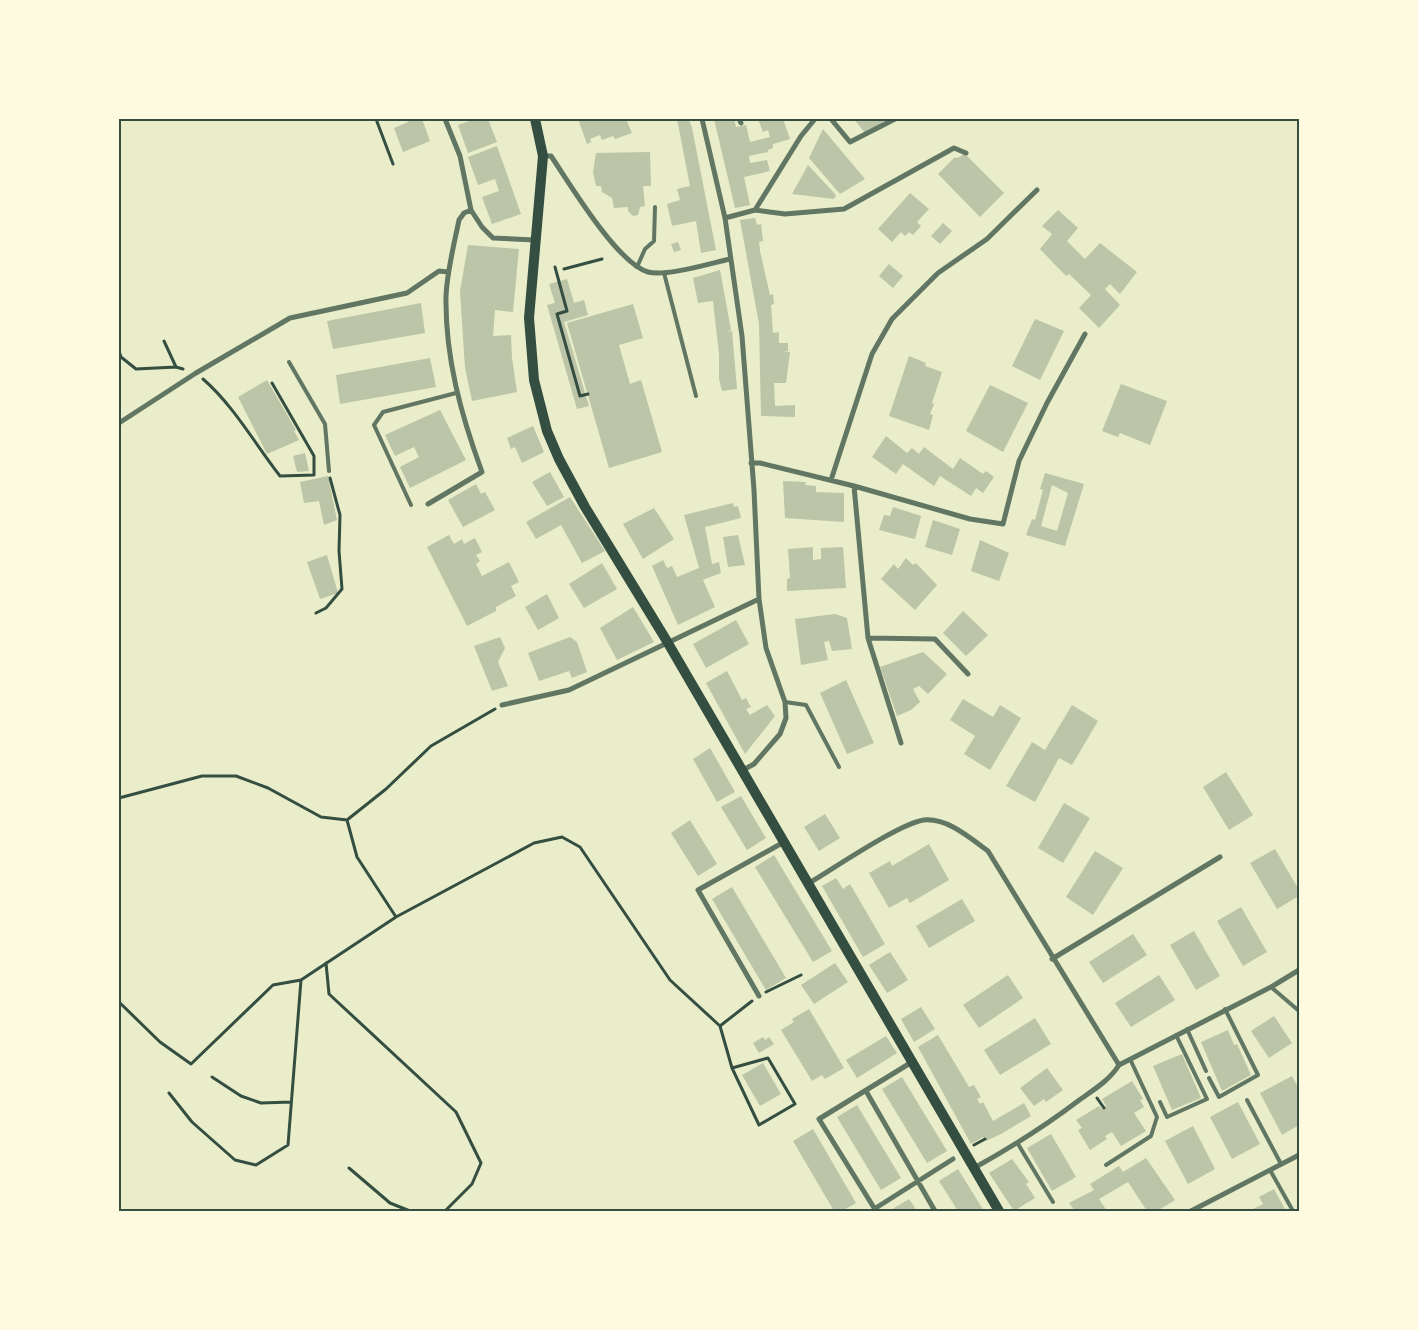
<svg xmlns="http://www.w3.org/2000/svg" width="1418" height="1330" viewBox="0 0 1418 1330" font-family="Raleway,sans-serif">
<style>
.building{fill:#bcc5a7;fill-rule:evenodd}
.lines{fill:none;stroke-linecap:round;stroke-linejoin:round}
.path{stroke:#344e41;stroke-width:3}
.service{stroke:#617663;stroke-width:4}
.minor{stroke:#617663;stroke-width:5}
.secondary{stroke:#344e41;stroke-width:10}
.neatline{fill:none;stroke:#344e41;stroke-width:2}
</style>
<rect width="100%" height="100%" fill="#e9edc9"/>
<path class="building" d="M406 119H422L430 141 403 152 394 128 408 122Z
M475 119H488L497 142 468 153 458 125Z
M578 119H626L632 133 615 139 613 136 602 140 600 135 590 139 591 142 587 144Z
M677 119H689L692 128 716 250 701 253 696 221 672 226 667 204 680 200 677 189 690 186Z
M714 119H734L736 127 746 125 750 142 770 137 768 130 763 132 758 119H783L790 139 773 144V148L768 150V152L749 156 750 163 767 160 770 171 744 177 750 205 735 208Z
M854 119H888L865 133Z
M823 129 865 179 840 194 809 158Z
M497 146 521 214 492 224 482 197 499 191 495 179 478 185 468 157Z
M650 152 651 186H643L645 206 640 207 638 215 633 216 628 211V207L614 208 612 198 602 192 601 186H596L593 172 596 153Z
M964 153 1004 193 980 217 938 174 954 158 960 157Z
M808 165 836 195 834 199 792 194Z
M910 193 929 209 917 222 921 226 913 235 909 232 905 236 901 232 892 242 878 229Z
M1058 210 1078 228 1067 241 1085 259 1100 243 1137 272 1120 294 1110 284 1105 289 1120 305 1099 328 1079 308 1091 295 1069 274 1066 276 1040 249 1052 234 1042 226Z
M755 218 757 225 761 224 763 241 759 242 760 251 770 295 773 294 774 304 771 305 773 333 779 332V343H788V351H782L790 352 786 383H774L775 406 795 405V417L761 416 759 324 740 220Z
M943 223 952 231 940 244 931 236Z
M678 242 681 250 674 252 671 244Z
M468 245 519 249 513 312 495 310 493 336 511 335 512 358 517 392 472 401 465 368 460 291Z
M889 264 903 276 893 288 879 276Z
M720 270 731 330 726 332 732 331 737 389 722 391 719 379V354L713 301 698 303 693 278Z
M567 279 574 303 584 300 588 315 564 322 589 406 577 409 547 305 555 303 549 284Z
M421 303 425 333 333 349 327 321Z
M633 304 643 338 619 345 630 384 641 380 662 452 609 468 567 323Z
M1035 319 1064 331 1040 380 1012 366Z
M909 356 926 363 925 366 942 372 932 403 934 404 930 414 933 415 929 430 889 416Z
M430 358 436 387 340 404 336 375Z
M267 380 296 430 294 431 299 440 267 454 238 397Z
M1121 384 1167 401 1150 445 1120 433 1118 437 1102 431Z
M990 385 1028 403 1003 452 966 431Z
M440 410 466 460 410 488 400 467 419 457 414 447 395 456 385 435Z
M533 426 544 452 522 463 515 447 511 449 507 438Z
M886 436 907 453 912 448 919 454 924 447 953 469 960 458 983 474 986 471 994 477 983 493 976 488 971 496 940 476 934 486 903 464 896 474 872 457Z
M305 453 309 471 297 472 293 456Z
M550 472 564 497 547 506 532 482Z
M1045 473 1084 484 1065 546 1026 535 1032 519 1035 520 1043 490 1040 489ZM1052 485 1068 493 1057 531 1041 526Z
M328 476 337 520 324 525 319 501 304 503 300 482Z
M783 481 806 482 805 485 816 486V492L844 493V522L785 518Z
M476 484 481 494 485 492 495 510 463 527 448 500Z
M570 497 605 551 582 563 561 525 536 539 526 522Z
M733 503 734 507 738 506 741 518 705 527 712 564 719 562 721 573 697 582 703 580 715 607 678 625 652 566 663 560 667 568 672 566 677 577 699 568 684 515Z
M893 507 921 516 915 539 879 530 884 515 890 516Z
M654 508 674 539 643 559 623 524Z
M933 520 960 529 952 555 925 547Z
M449 535 454 544 462 539 464 544 475 538 482 552 476 555 480 561 476 564 482 576 509 562 519 582 511 586 516 596 496 607V611L467 626 427 547Z
M738 535 745 565 728 567 723 537Z
M980 540 1009 553 999 581 971 571Z
M813 547V560L821 559V548L843 547 846 588 787 591V579L790 578 788 549Z
M327 555 338 593 320 599 307 562Z
M906 558 913 565 916 563 937 585 915 610 881 579 894 564 898 569Z
M602 563 617 589 584 608 569 584Z
M547 594 559 618 538 630 525 607Z
M633 607 654 642 617 660 600 628Z
M963 611 988 635 966 656 943 633Z
M835 614 847 618 852 649 832 651 829 641 824 642 828 660 801 665 795 619Z
M736 620 749 644 706 668 693 644Z
M500 637 505 648 498 662 508 686 492 691 474 646Z
M570 637 577 642 587 672 572 678 569 671 539 681 528 653Z
M923 652 947 674 928 694 919 686 913 689 920 702 911 710 897 716 880 667Z
M727 671 742 700 746 698 751 707 746 709 750 715 767 705 775 716 745 754 706 683Z
M846 680 874 743 847 754 820 693Z
M963 699 993 717 1000 705 1021 718 990 770 964 754 975 736 950 720Z
M1072 705 1098 721 1072 765 1059 758 1035 802 1006 786 1032 742 1045 750Z
M710 748 735 792 717 802 693 759Z
M1226 772 1253 815 1229 830 1203 787Z
M741 796 766 838 747 850 721 807Z
M1064 803 1090 818 1063 863 1038 848Z
M825 814 840 838 819 851 804 827Z
M690 820 717 864 698 876 671 833Z
M929 844 949 880 910 903 907 898 889 908 869 873 890 861 892 866Z
M1275 849 1299 890V896L1277 909 1250 863Z
M1095 851 1123 868 1093 915 1066 897Z
M774 855 832 951 813 962 755 867Z
M836 878 843 889 850 884 885 944 863 957 822 886Z
M732 887 786 978 766 990 712 899Z
M962 899 975 921 929 948 916 926Z
M1241 907 1267 952 1243 966 1217 921Z
M1194 931 1220 976 1196 990 1170 945Z
M1133 934 1147 955 1103 983 1089 962Z
M890 952 908 980 887 993 869 965Z
M835 963 848 982 814 1004 801 985Z
M1008 975 1023 998 979 1028 963 1005Z
M1159 975 1175 1000 1131 1027 1115 1003Z
M921 1007 935 1029 914 1042 901 1019Z
M809 1009 844 1068 825 1079 822 1075 812 1081 781 1030 794 1022 792 1019Z
M1274 1016 1292 1043 1269 1058 1251 1031Z
M1035 1018 1051 1044 1000 1075 984 1050Z
M1228 1030 1234 1045 1237 1044 1251 1075 1222 1091 1201 1042Z
M938 1035 969 1087 974 1085 981 1097 977 1099 980 1104 983 1102 993 1121 1024 1103 1031 1116 1001 1134 986 1141 983 1137 971 1144 918 1047Z
M886 1036 897 1053 857 1078 846 1060Z
M763 1037 765 1040 769 1037 774 1044 759 1053 753 1043Z
M1182 1054 1201 1098 1172 1110 1153 1066Z
M763 1063 781 1094 760 1106 742 1075Z
M1047 1068 1063 1090 1046 1102 1044 1099 1034 1106 1020 1088Z
M1292 1076 1299 1089V1125L1282 1135 1260 1093Z
M902 1077 947 1151 927 1163 882 1089Z
M1132 1081 1143 1099 1140 1100 1144 1107 1134 1113 1146 1131 1121 1146 1112 1132 1105 1136 1107 1139 1090 1150 1078 1130 1082 1128 1076 1120 1099 1106 1102 1109 1106 1106 1102 1099Z
M1238 1102 1260 1144 1232 1159 1210 1117Z
M857 1105 901 1178 881 1190 837 1117Z
M1193 1126 1215 1169 1188 1184 1165 1141Z
M813 1129 856 1203 842 1211H834L793 1141Z
M1051 1134 1076 1177 1052 1191 1027 1148Z
M1146 1158 1175 1200 1157 1211H1147L1128 1182 1099 1199 1107 1211H1075L1069 1203 1094 1190 1090 1184 1119 1166 1123 1172Z
M1012 1159 1029 1182 1026 1184 1035 1198 1014 1211 989 1173Z
M958 1169 984 1211H958L939 1181Z
M1274 1189 1286 1211H1249L1263 1204 1259 1197Z
M909 1199 917 1211H889Z"/>
<g class="lines">
<path class="path" d="M376 119 393 164
M555 267 567 311 557 314 580 396 588 394
M564 269 602 259
M164 341 176 367
M119 351 121 357 136 369 176 367 183 369
M203 379C234 406 255 444 280 476L314 475V456L272 383
M316 613 326 608 342 589 339 551 340 515 330 478
M119 798 202 776H236L268 788 321 817 347 820 357 857 396 917
M347 820 386 789 431 746 495 709
M326 963 329 994 456 1112 481 1163 472 1184 445 1211
M766 992 801 975
M119 1002 160 1042 191 1064 273 985 301 980
M732 1068 759 1125 795 1104 768 1058 732 1068 720 1026 752 1001
M212 1077 241 1096 261 1103 291 1102
M169 1093 192 1122 235 1160 256 1165 288 1145 301 980 396 917 534 843 562 837 580 847 670 980 720 1026
M1097 1098 1104 1108
M974 1145 985 1139
M349 1168 390 1203 410 1211"/>
<path class="service" d="M637 267 645 249 654 241 655 207
M664 273 696 396
M289 362 325 424 329 471
M411 505 374 425 383 412 456 393
M785 702 806 705 839 767
M1271 987 1299 1011
M1187 1029 1206 1071
M1209 1078 1219 1097 1258 1075 1225 1009
M1247 1100 1281 1164
M1160 1102 1167 1117 1207 1099 1176 1035
M1018 1144 1053 1202
M1106 1165 1151 1136 1157 1117 1130 1059
M1270 1170 1293 1211"/>
<path class="minor" d="M445 119 460 156 471 210 482 227 493 238 535 240
M702 119 725 218 742 336 754 490 759 599 766 648 785 702 786 718 780 734 754 764 743 770
M739 119 741 123
M831 119 850 142 895 119
M543 156H551C570 184 617 263 648 272 666 277 711 263 730 259
M755 210 801 136 815 119
M725 218 755 210 785 214 844 209 954 148 966 153
M119 423 196 373 290 318 407 293 439 271 448 272
M751 463H760L854 486 970 519 1003 524 1019 461 1047 403 1085 334
M831 480 872 354 892 319 938 273 987 239 1037 190
M854 486 868 638 901 743
M428 504 482 472C461 415 445 357 446 296 447 271 454 245 459 220L464 213 471 210
M868 638 935 639 968 674
M502 705 569 690 759 599
M809 883C833 869 900 823 924 820 948 818 970 838 988 851L1119 1065
M1052 959 1220 857
M759 996 698 890 784 842
M866 1091 935 1211
M974 1168C1010 1148 1045 1126 1078 1101 1093 1090 1109 1081 1119 1065L1271 987 1299 970
M871 1211 953 1159
M876 1211 819 1119 912 1062
M1191 1211 1299 1155"/>
<path class="secondary" d="M535 119 543 156 529 318 534 380 547 431 559 459 585 507 665 638 999 1211"/>
</g>
<rect width="1418" height="1330" fill="none" stroke="#fefae0" stroke-width="240"/>
<rect x="120" y="120" width="1178" height="1090" class="neatline"/>
</svg>
